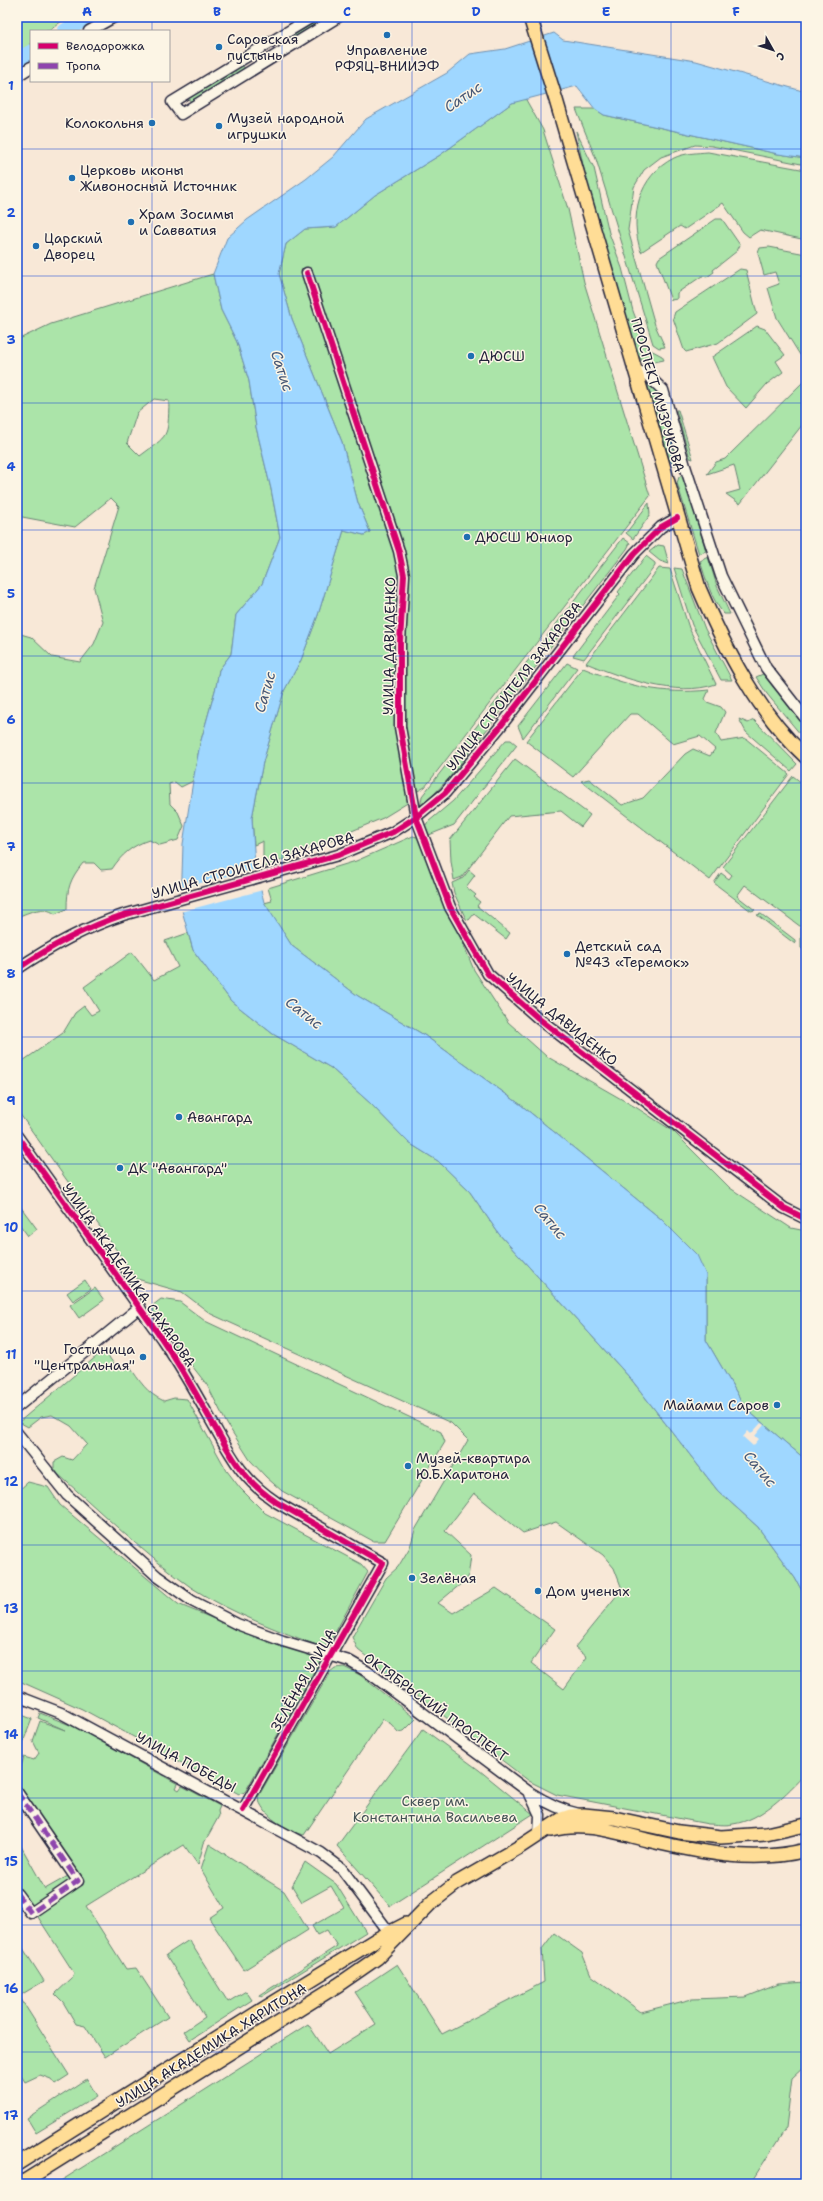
<svg xmlns="http://www.w3.org/2000/svg" width="823" height="2201" viewBox="0 0 823 2201" font-family="'Shantell Sans',sans-serif">
<style>
.green{fill:#abe4a9;stroke:#668372;fill-rule:evenodd}
.water{fill:#9fd7ff;stroke:#6d8fb1}
.pier{fill:#f8e8d7}
.lines{fill:none;stroke-linecap:round;stroke-linejoin:round}
.river{stroke:#9fd7ff;stroke-width:15}
.minor-casing{stroke:#22223b;stroke-width:13}
.major-casing{stroke:#22223b;stroke-width:16}
.minor{stroke:#fcf5e5;stroke-width:10}
.major{stroke:#ffdd96;stroke-width:13}
.quiet{stroke:#8e44ad;stroke-width:5;stroke-dasharray:10 5;stroke-linecap:butt}
.cycleway-casing{stroke:#fcf5e5;stroke-width:8}
.cycleway{stroke:#d6006c;stroke-width:6}
.grid{fill:none;stroke:#1d4ed8;stroke-width:1;stroke-opacity:0.55}
.poi-dot{fill:#1f6fb2;stroke:#fcf5e5;stroke-width:1.5}
.labels{text-anchor:middle;stroke-width:3;stroke-linejoin:round;paint-order:stroke}
.poi-label{font-size:14px;fill:#22223b;stroke:#fcf5e5;text-anchor:start}
.street-label{font-size:14px;fill:#22223b;stroke:#fcf5e5}
.park-label{font-size:14px;fill:#445256;stroke:#fcf5e5}
.water-label{font-size:15px;font-style:italic;fill:#485876;stroke:#fcf5e5}
.neatline{fill:none;stroke:#1d4ed8;stroke-width:1.5}
.grid-label{font-size:13px;text-anchor:middle;font-weight:bold;fill:#1d4ed8}
</style>
<rect width="100%" height="100%" fill="#f8e8d7"/>
<filter id="ink" filterUnits="userSpaceOnUse"><feTurbulence type="fractalNoise" baseFrequency=".025" numOctaves="2"/><feDisplacementMap in="SourceGraphic" scale="8" xChannelSelector="R" yChannelSelector="G"/><feConvolveMatrix kernelMatrix="1 2 1 2 8 2 1 2 1" color-interpolation-filters="sRGB"/></filter>
<g filter="url(#ink)">
<path class="green" d="M17 17H67L49 31H31V45L17 55Z
M324 17H333L292 42 289 38Z
M242 65 246 70 191 102 187 97Z
M525 98 543 130 568 209 584 282 650 496 425 787 416 792 414 799 383 818 263 868V841L254 845 252 818 263 762 284 691 301 660 318 615 344 530 364 535 370 532 358 503 342 442 292 319 279 274 286 244 305 229 336 227 375 195 440 155 512 103Z
M576 109H595L604 115 778 154 806 158V165L712 146 695 145 661 157 644 170 634 187 628 230 655 325 665 347 659 348 653 344 596 159Z
M576 131 594 168 609 233 622 268 633 311 647 348 662 356 664 360 644 364 638 355 585 175Z
M708 152 806 170V240L760 230 749 237 743 232 723 203 685 229 680 226 641 252C629 217 638 176 674 158 684 153 697 153 708 152Z
M716 219H722L740 245 737 251 713 270 714 272 707 277 702 276 677 293V299L671 300 657 262 659 258Z
M769 247 806 254V356L800 355 777 318 768 288 779 284 775 272 764 275 758 253 760 248Z
M740 269 746 270 757 314 718 343 686 352 684 350 673 318 675 312Z
M213 274 221 310 237 342 249 381 256 427 271 489 280 537 262 584 236 615 231 654 219 670 216 687 200 744 193 781 181 787 175 782 169 784 170 804 178 812 184 826 178 840 160 845 149 840C133 845 121 855 112 869L101 870 94 863H83C70 879 67 888 67 909L55 914C43 905 30 912 17 917V633L31 637 52 657 80 662 94 644 103 622 94 588 119 506 111 498 75 527 17 516V340L51 324ZM154 399 169 401C168 439 169 434 140 456L127 443 137 413Z
M757 326 765 329 785 355 776 361 783 372 767 384 746 408 726 387 712 357Z
M806 379V420L740 504 726 494 740 490 734 465 707 474 716 462 725 459Z
M649 382 658 390 680 464 674 465 670 461 647 383Z
M676 410H678L693 459 690 458Z
M683 474 706 551 699 554 677 483 679 477Z
M649 503 650 515 633 539 626 533Z
M623 538 630 543 627 549 549 649 540 645Z
M658 545 664 546 669 564 660 561 649 552Z
M646 556 655 563V566L584 659 573 656 620 594 618 592Z
M708 557 717 586 730 614H724C711 599 706 579 700 561Z
M659 568 670 569 689 628 716 684C677 698 622 678 586 663Z
M674 568 682 569 705 629 732 680H721L692 625Z
M534 653 545 655 450 777 420 809 422 796Z
M567 663 577 668 523 738 518 726Z
M583 668C628 686 661 695 709 690L705 699 707 702 721 707 725 712 716 733 721 742 745 738 789 774 710 880 581 781 589 779 622 805 643 798 685 754 693 749 710 756 715 749 700 736 673 744 638 714H630L573 777 526 741Z
M763 674 806 728V741L767 694 756 677Z
M739 719 748 723 754 720 797 764 791 771 746 732Z
M506 740H511L517 745 454 825 429 835 425 826 428 822 453 801Z
M515 759 590 815 581 827 561 811 509 816 462 877 454 880 451 861 450 840Z
M793 776 806 786 805 951 801 948V927L745 885 737 896 755 910 751 911 714 883 721 873 729 879 732 875 723 867Z
M413 836 417 837 421 842 474 970 508 1022 546 1056 637 1108 673 1131 730 1188 791 1228 806 1231V1460L746 1409 706 1340V1275L661 1219 521 1105 424 1035 358 996 292 946 264 903 272 901 268 888 356 861Z
M469 870 475 875 466 887 476 895 474 897 480 902 477 906 510 933 506 939 474 914 469 920 466 919 454 893 452 883 463 878Z
M761 914 795 940V944L757 915Z
M188 933 193 950 231 1001 273 1034 331 1068 370 1103 409 1143 438 1161 470 1192 499 1234 631 1379 718 1491 758 1527 795 1578 806 1598V1773C787 1793 762 1820 733 1824 726 1826 716 1824 708 1824L557 1795 529 1781 358 1650 352 1637 386 1578 398 1567 410 1547 415 1530 468 1440 451 1423 211 1314 182 1292 137 1279 17 1110V1065L63 1033 75 1013 84 1006 91 1015 99 1011 84 987 132 952 154 980 178 967 165 941ZM474 1493 523 1533 556 1522 603 1555 614 1568 622 1589 575 1647 587 1657 564 1689 531 1663 555 1629 496 1588 453 1613 438 1603 468 1578 471 1555 445 1531Z
M17 1202 37 1229 28 1236 17 1221Z
M85 1280 91 1289 73 1301 67 1293Z
M95 1288 104 1300 79 1318 70 1305Z
M161 1299 180 1302 205 1321 441 1432 445 1442 385 1541H373L282 1491 266 1477 250 1460 227 1424 207 1385 189 1362 182 1359 154 1313 152 1306Z
M104 1350 116 1367 129 1366C140 1381 146 1393 164 1401L174 1398 187 1399 227 1471 240 1488 265 1513 361 1564 368 1572 329 1644 322 1647C277 1630 233 1614 192 1588 146 1556 100 1511 58 1474L54 1468V1462L63 1457 72 1460 87 1444 71 1426 52 1415 41 1417 28 1427 19 1422Z
M28 1482 48 1487 60 1505 178 1604 277 1645 318 1656 320 1661 245 1792 239 1794 82 1709 17 1680V1492Z
M344 1667 360 1675 416 1719 404 1731 398 1732 391 1724 383 1719 304 1835C287 1832 261 1814 258 1797L330 1672 335 1668Z
M17 1713 32 1719 17 1758Z
M40 1713 75 1727 178 1784 176 1788 179 1790 182 1786 220 1806 218 1811 219 1816 204 1843 198 1865 184 1845 86 1906 126 1969 136 1968 168 2017 105 2057 85 2026 76 2024 63 2002 55 1994 72 1978 74 1973 36 1914 83 1882 23 1791 17 1787V1779L24 1757 34 1760 39 1753 33 1741 40 1721 65 1730 38 1718Z
M423 1729 479 1770 533 1814 390 1906 337 1846Z
M17 1839 45 1889 68 1876 72 1883 31 1909 17 1890Z
M209 1844 284 1891 308 1930 244 1970 209 1918 224 1908 201 1869Z
M305 1862 336 1884 366 1932 261 1997 260 1995 337 1946 327 1930 317 1935 312 1926 344 1908 331 1886 302 1902 292 1886Z
M554 1933 582 1953 591 1975 641 2012 692 1999 746 1997 779 1984 806 1982V2065L792 2078 786 2128 753 2179 746 2184H56L308 2024 328 2054 376 2024 355 1992 397 1964 442 2034 544 1982 542 1949Z
M17 1939 44 1981 19 1996 69 2075 55 2084 51 2079 40 2075 25 2082 17 2069Z
M189 1940 228 2002 246 1991 252 2000 190 2040 184 2031 205 2017 166 1955Z
M87 2079 97 2096 36 2133 27 2118Z"/>
<path class="water" d="M554 33 563 40 696 61 806 92V158L778 154 604 115 595 109 577 86 512 103 440 155 375 195 336 227 305 229 286 244 279 274 292 319 342 442 358 503 370 532 364 535 344 530 318 615 301 660 284 691 263 762 252 818 255 867 264 902 292 946 358 996 424 1035 521 1105 661 1219 697 1255 706 1275V1340L746 1409 806 1460V1598L795 1578 758 1527 718 1491 631 1379 499 1234 470 1192 438 1161 409 1143 370 1103 331 1068 273 1034 231 1001 193 950 181 907 183 844 193 781 200 744 216 687 219 670 231 654 236 615 262 584 280 537 271 489 256 427 249 381 237 342 221 310 213 274 227 238 247 220 306 179 333 157 366 119 447 73 470 54 505 49Z"/>
<path class="pier" d="M257 869 263 890 180 912V888Z
M761 1423 764 1425 755 1436 759 1439 753 1446 743 1437 748 1431 751 1434Z"/>
<g class="lines">
<path class="river" d="M65 31 88 17
M17 60 31 52"/>
<g class="minor-casing">
<path id="minor" d="M312 17 172 102 181 114 338 17
M89 31 114 17
M17 76 31 67
M307 273 399 551 404 575 400 642V727L416 817 450 907 488 974 538 1018 784 1208 806 1219
M633 369 646 374 663 390 685 466 721 576 766 668 806 719
M17 969C51 946 84 928 123 915L338 855 393 832 416 817 445 793 500 727 634 554 661 527 677 518
M17 1136 162 1339C179 1364 194 1390 209 1417 230 1453 240 1478 276 1502L383 1563 243 1810
M17 1407 140 1307
M17 1433 67 1495 157 1576 192 1601 237 1624 283 1641 349 1661 368 1672 529 1792C545 1802 560 1810 579 1814
M17 1696 61 1713 321 1853 341 1868 389 1932
M17 1792 78 1881 31 1913 17 1894
M529 1792 540 1815 539 1835"/>
</g>
<g class="major-casing">
<path id="major" d="M530 17 556 100 699 588C725 648 757 712 806 757
M551 1830C584 1821 615 1832 647 1840 698 1852 754 1864 806 1850
M17 2164 265 2008 377 1939 406 1924
M20 2184 338 1985 377 1958 431 1903 457 1883 521 1846 562 1819 571 1816 584 1815 614 1818 679 1832 721 1837 766 1834 806 1825"/>
</g>
<use href="#minor" class="minor"/>
<use href="#major" class="major"/>
<path class="quiet" d="M17 1792 78 1881 31 1913 17 1894"/>
<g class="cycleway-casing">
<path id="cycleway" d="M307 273 399 551 404 575 400 642V727L416 817 450 907 488 974 538 1018 784 1208 806 1219
M17 969C51 946 84 928 123 915L338 855 393 832 416 817 445 793 500 727 634 554 661 527 677 518
M17 1136 162 1339C179 1364 194 1390 209 1417 230 1453 240 1478 276 1502L383 1563 243 1810"/>
</g>
<use href="#cycleway" class="cycleway"/>
</g>
</g>
<path class="grid" d="M152 17V31M282 17V2184M412 17V2184M541 17V2184M671 17V2184M152 81V2184M17 149H806M17 276H806M17 403H806M17 530H806M17 656H806M17 783H806M17 910H806M17 1037H806M17 1164H806M17 1291H806M17 1418H806M17 1545H806M17 1671H806M17 1798H806M17 1925H806M17 2052H806"/>
<g class="poi-dot">
<circle cx="387" cy="35" r="4"/>
<circle cx="219" cy="47" r="4"/>
<circle cx="152" cy="123" r="4"/>
<circle cx="219" cy="126" r="4"/>
<circle cx="72" cy="178" r="4"/>
<circle cx="131" cy="222" r="4"/>
<circle cx="36" cy="246" r="4"/>
<circle cx="471" cy="356" r="4"/>
<circle cx="467" cy="537" r="4"/>
<circle cx="567" cy="954" r="4"/>
<circle cx="179" cy="1117" r="4"/>
<circle cx="120" cy="1168" r="4"/>
<circle cx="143" cy="1357" r="4"/>
<circle cx="777" cy="1405" r="4"/>
<circle cx="408" cy="1466" r="4"/>
<circle cx="412" cy="1578" r="4"/>
<circle cx="538" cy="1591" r="4"/>
</g>
<g class="labels">
<g class="poi-label">
<text x="227" y="44">Саровская<tspan x="227" dy="16">пустынь</tspan></text>
<text x="387" y="55" text-anchor="middle">Управление<tspan x="387" dy="16">РФЯЦ-ВНИИЭФ</tspan></text>
<text x="227" y="123">Музей народной<tspan x="227" dy="16">игрушки</tspan></text>
<text x="144" y="128" text-anchor="end">Колокольня</text>
<text x="80" y="175">Церковь иконы<tspan x="80" dy="16">Живоносный Источник</tspan></text>
<text x="139" y="219">Храм Зосимы<tspan x="139" dy="16">и Савватия</tspan></text>
<text x="44" y="243">Царский<tspan x="44" dy="16">Дворец</tspan></text>
<text x="479" y="361">ДЮСШ</text>
<text x="475" y="542">ДЮСШ Юниор</text>
<text x="575" y="951">Детский сад<tspan x="575" dy="16">№43 «Теремок»</tspan></text>
<text x="187" y="1122">Авангард</text>
<text x="128" y="1173">ДК "Авангард"</text>
<text x="135" y="1354" text-anchor="end">Гостиница<tspan x="135" dy="16">"Центральная"</tspan></text>
<text x="769" y="1410" text-anchor="end">Майами Саров</text>
<text x="416" y="1463">Музей-квартира<tspan x="416" dy="16">Ю.Б.Харитона</tspan></text>
<text x="420" y="1583">Зелёная</text>
<text x="546" y="1596">Дом ученых</text>
</g>
<g class="street-label">
<text transform="translate(658 395) rotate(74)" y="5">ПРОСПЕКТ МУЗРУКОВА</text>
<text transform="translate(389 646) rotate(-89)" y="5">УЛИЦА ДАВИДЕНКО</text>
<text transform="translate(514 686) rotate(-52)" y="5">УЛИЦА СТРОИТЕЛЯ ЗАХАРОВА</text>
<text transform="translate(253 865) rotate(-16)" y="5">УЛИЦА СТРОИТЕЛЯ ЗАХАРОВА</text>
<text transform="translate(562 1019) rotate(39)" y="5">УЛИЦА ДАВИДЕНКО</text>
<text transform="translate(129 1275) rotate(55)" y="5">УЛИЦА АКАДЕМИКА САХАРОВА</text>
<text transform="translate(303 1680) rotate(-60)" y="5">ЗЕЛЁНАЯ УЛИЦА</text>
<text transform="translate(436 1707) rotate(36)" y="5">ОКТЯБРЬСКИЙ ПРОСПЕКТ</text>
<text transform="translate(186 1762) rotate(28)" y="5">УЛИЦА ПОБЕДЫ</text>
<text transform="translate(211 2045) rotate(-32)" y="5">УЛИЦА АКАДЕМИКА ХАРИТОНА</text>
</g>
<g class="park-label">
<text x="435" y="1806">Сквер им.<tspan x="435" dy="16">Константина Васильева</tspan></text>
</g>
<g class="water-label">
<text transform="translate(463 97) rotate(-34)" y="5">Сатис</text>
<text transform="translate(282 371) rotate(72)" y="5">Сатис</text>
<text transform="translate(265 692) rotate(-74)" y="5">Сатис</text>
<text transform="translate(304 1013) rotate(38)" y="5">Сатис</text>
<text transform="translate(550 1221) rotate(50)" y="5">Сатис</text>
<text transform="translate(760 1469) rotate(50)" y="5">Сатис</text>
</g>
</g>
<rect width="823" height="2201" fill="none" stroke="#fcf5e5" stroke-width="44"/>
<rect x="30" y="30" width="140" height="52" fill="#fcf5e5" stroke="#a5a1a1"/>
<rect x="38" y="43" width="20" height="6" fill="#d6006c" stroke="#a5a1a1"/>
<text x="66" y="50" font-size="12" fill="#22223b">Велодорожка</text>
<rect x="38" y="63" width="20" height="6" fill="#8e44ad" stroke="#a5a1a1"/>
<text x="66" y="70" font-size="12" fill="#22223b">Тропа</text>
<g transform="translate(773 50) rotate(129)" stroke="#fcf5e5" stroke-width="3" paint-order="stroke">
<path d="M0-3L7 15L0 10L-7 15Z" fill="#22223b"/>
<text y="-6" font-size="11" font-weight="bold" text-anchor="middle" fill="#22223b">С</text>
</g>
<rect x="22" y="22" width="779" height="2157" class="neatline"/>
<g class="grid-label">
<text x="87" y="16">A</text>
<text x="217" y="16">B</text>
<text x="347" y="16">C</text>
<text x="476" y="16">D</text>
<text x="606" y="16">E</text>
<text x="736" y="16">F</text>
<text x="11" y="90">1</text>
<text x="11" y="217">2</text>
<text x="11" y="344">3</text>
<text x="11" y="471">4</text>
<text x="11" y="598">5</text>
<text x="11" y="724">6</text>
<text x="11" y="851">7</text>
<text x="11" y="978">8</text>
<text x="11" y="1105">9</text>
<text x="11" y="1232">10</text>
<text x="11" y="1359">11</text>
<text x="11" y="1486">12</text>
<text x="11" y="1613">13</text>
<text x="11" y="1739">14</text>
<text x="11" y="1866">15</text>
<text x="11" y="1993">16</text>
<text x="11" y="2120">17</text>
</g>
</svg>
